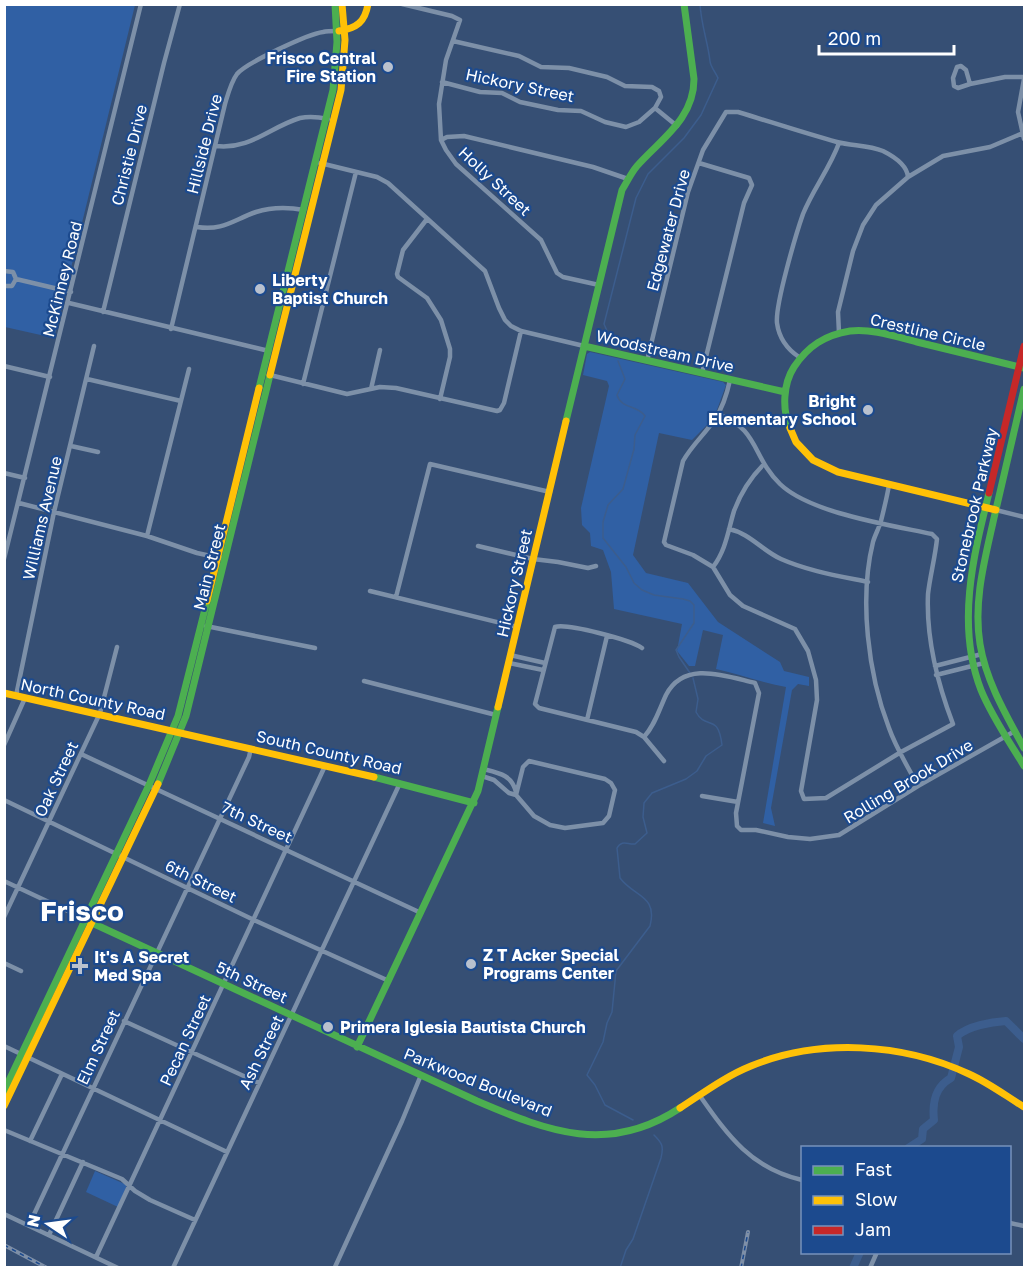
<svg xmlns="http://www.w3.org/2000/svg" width="1029" height="1272" viewBox="0 0 1029 1272" font-family="'Golos Text',sans-serif">
<style>
.green{fill:#3060a4}
.lines{fill:none;stroke-linecap:round;stroke-linejoin:round}
.stream{stroke:#3c5d8d;stroke-width:1.5}
.river{stroke:#3c5d8d;stroke-width:8}
.street{stroke:#7d90a8;stroke-width:4.5}
.fast{stroke:#4caf50;stroke-width:7}
.slow{stroke:#ffc107;stroke-width:7}
.jam{stroke:#c62828;stroke-width:7}
.rail-casing{stroke:#7e8fa7;stroke-width:4}
.rail{stroke:#1c4a8e;stroke-width:1.5;stroke-dasharray:4.5;stroke-linecap:butt}
.poi-dot{fill:#b9c1ce;stroke:#1c4a8e;stroke-width:2}
.labels{text-anchor:middle;stroke-width:4.5;stroke-linejoin:round;paint-order:stroke}
.poi-label{font-size:16px;font-weight:bold;fill:#fff;stroke:#1c4a8e;text-anchor:start}
.street-label{font-size:16px;fill:#fff;stroke:#1c4a8e}
.town-label{font-size:28px;font-weight:bold;fill:#fff;stroke:#1c4a8e}
</style>
<rect width="100%" height="100%" fill="#364f74"/>
<path class="green" d="M4 5H135L54 338 5 327Z
M590 352 723 382 726 385 714 418 692 440 659 433 633 555 646 573 688 583 718 622 780 662 784 671 809 677V686L798 684 792 690 771 808 775 826 763 823 786 687C762 683 740 674 716 669L723 635 703 630 695 666H689L677 651 682 624 614 609 611 572 603 550 591 546 590 533 582 525 581 508 609 386 607 381 583 375 587 354Z
M95 1171 127 1185 118 1207 86 1192Z"/>
<g class="lines">
<path class="stream" d="M614 347 604 324 636 198 648 174 684 138 701 115 718 78C716 73 710 66 710 61 708 43 701 24 700 4
M618 361 625 379 617 395C621 409 638 405 645 416L635 435 634 449 623 489 608 505 603 522V538L626 567 634 583 642 590 654 595 683 599 690 601 694 605V623L676 650 679 657 690 673
M633 1120 605 1105 595 1085 587 1075 603 1042 607 1023 612 1012 616 971 650 926C658 895 634 897 620 878L617 848C622 839 628 845 635 844L647 833 643 817 644 803 652 793 686 779 697 771 706 756 722 745C718 712 706 731 696 712L698 699 693 678
M620 1268 626 1250 633 1239 661 1158C664 1146 662 1143 654 1135"/>
<path class="river" d="M908 1148 922 1139 923 1129 934 1120C932 1102 935 1087 951 1078L959 1047 957 1036C968 1026 991 1022 1006 1021L1024 1039
M853 1268 860 1252"/>
<path class="street" d="M402 4 452 16 460 20 446 60 439 104 441 140 446 150 456 164 541 240 557 273 563 277 599 285
M961 66 966 70 970 84 958 88 954 86 953 78 957 67Z
M1024 79 1018 112 1024 139
M442 82 480 92 502 93 520 102 558 110 581 111 605 122 626 127 639 122 655 108 661 97 659 91 652 87 625 86 607 77 569 68 541 67 519 56 453 41
M970 84 1005 77H1024
M655 108 677 126
M441 140 447 137 464 136 593 167 628 179
M216 146C250 150 270 127 300 118 309 116 319 117 328 119
M320 163 377 177 388 183 485 271 499 308 505 320 511 326 521 331 584 346
M699 163 749 178 752 185 744 203 702 373
M427 219 403 250 397 274 398 277 427 298 441 320 450 349V357L440 399
M197 227C223 231 233 220 256 212 272 207 287 207 304 210
M4 271 13 272 16 279
M16 279 71 292
M4 286H12L16 279
M69 303 269 351
M103 312 164 63 180 4
M171 329 225 104C228 94 231 82 237 74 246 63 308 34 323 32 327 31 332 31 337 31
M839 333 838 312 853 251 863 225 876 205 908 177 943 156 990 147 1023 133
M799 357C787 349 779 338 777 323 775 305 796 234 803 214 813 189 830 168 839 143
M647 361 688 192 703 150 726 112H738C771 122 804 133 837 142 852 146 868 145 883 151 893 156 907 165 908 177
M4 366 50 377
M270 375 347 394 380 387 396 388 497 411 500 410 504 403 521 331
M87 379 181 401
M303 384 356 172
M371 389 380 350
M718 414C759 429 752 457 780 484 810 513 890 525 932 534L937 539C935 558 930 576 928 594 926 639 937 682 953 724L901 752 826 798 804 799 801 791 817 700 816 680 808 651 795 629 743 606 730 595 713 567 693 555 666 545 664 542 683 461C692 445 705 434 715 419 723 407 727 394 730 380
M71 446 98 452
M4 473 25 478
M889 485C887 497 884 509 881 521 879 528 875 535 873 542 859 599 868 674 889 728 896 748 908 767 918 786
M19 503 147 536 197 553 220 558
M996 510 1024 517
M729 529C749 533 763 551 781 559 808 571 839 576 868 582
M147 536 189 369
M478 546 533 559 558 562 588 568 596 566
M4 559 141 4
M713 567C726 550 728 531 734 511 741 492 750 478 764 464
M370 591 517 627
M396 597 430 464 550 492
M206 626 315 648
M642 648C631 640 567 623 555 627L535 704 539 708 636 732 644 737 664 761
M510 655 545 663
M509 663 543 670
M935 666 982 654
M936 675 984 663
M364 681 496 715
M16 696 54 512 94 346
M587 720 607 636
M644 737C655 725 659 710 666 695 684 660 725 676 755 683L759 693 736 813 737 826 741 830H756L788 837 810 839 839 835 918 786 1015 731
M4 745 25 698
M81 754 421 913
M483 769C499 773 512 775 516 792
M482 776 494 780 509 793 516 795 534 816 550 825 565 828 603 823 609 816 615 790 611 783 605 779 529 761 523 767 516 795
M702 796 738 802
M4 800 254 920 389 981
M4 881 85 919
M4 917 100 713 117 647
M4 963 21 971
M124 1021 259 1083
M4 1046 227 1152
M700 1096C728 1136 752 1169 802 1180
M4 1130 122 1179 135 1191 150 1200 195 1220
M30 1141 62 1074
M4 1214 118 1268
M1010 1223 1024 1226
M29 1225 249 757 251 748
M49 1235 83 1162
M96 1257 325 766
M335 1267 402 1121 421 1075
M173 1268 400 783
M870 1268 877 1252"/>
<path class="fast" d="M584 346 785 392
M259 388 333 90 337 42 335 4
M1024 389C1014 432 1004 475 994 518 985 559 973 601 980 644 986 681 1006 715 1024 748
M566 421 622 190C627 182 631 173 637 166 661 139 694 119 694 79L684 4
M790 428C782 410 783 384 794 367 808 346 825 335 850 331 871 328 897 337 917 342 953 351 988 359 1024 368
M989 493C973 557 956 626 981 690 992 717 1009 741 1024 766
M374 777 474 803
M158 784 186 716 270 375
M90 922 477 1101C549 1132 609 1155 680 1108
M357 1047 478 791 498 707
M4 1091 149 785 178 716 207 601"/>
<path class="slow" d="M339 31C357 28 365 22 368 4
M270 375 341 90 345 40 342 4
M790 428 796 442 813 460 838 472 996 510
M207 601 259 388
M4 693 374 777
M498 707 566 421
M4 1106 158 784
M680 1108C703 1093 726 1076 751 1066 819 1038 903 1043 969 1074 989 1083 1006 1096 1024 1107"/>
<path class="jam" d="M989 493 1024 346"/>
<g class="rail-casing">
<path id="rail" d="M4 1245 47 1268
M741 1268 748 1232"/>
</g>
<use href="#rail" class="rail"/>
</g>
<g class="poi-dot">
<circle cx="388" cy="67" r="6"/>
<circle cx="260" cy="289" r="6"/>
<circle cx="868" cy="410" r="6"/>
<circle cx="471" cy="964" r="6"/>
<path d="M77 957h6v6h6v6h-6v6h-6v-6h-6v-6h6z"/>
<circle cx="328" cy="1027" r="6"/>
</g>
<g class="labels">
<g class="poi-label">
<text x="376" y="64" text-anchor="end">Frisco Central<tspan x="376" dy="18">Fire Station</tspan></text>
<text x="272" y="286">Liberty<tspan x="272" dy="18">Baptist Church</tspan></text>
<text x="856" y="407" text-anchor="end">Bright<tspan x="856" dy="18">Elementary School</tspan></text>
<text x="483" y="961">Z T Acker Special<tspan x="483" dy="18">Programs Center</tspan></text>
<text x="94" y="963">It's A Secret<tspan x="94" dy="18">Med Spa</tspan></text>
<text x="340" y="1033">Primera Iglesia Bautista Church</text>
</g>
<g class="street-label">
<text transform="translate(520 85) rotate(12)" y="6">Hickory Street</text>
<text transform="translate(204 144) rotate(-76)" y="6">Hillside Drive</text>
<text transform="translate(129 155) rotate(-76)" y="6">Christie Drive</text>
<text transform="translate(495 181) rotate(43)" y="6">Holly Street</text>
<text transform="translate(668 230) rotate(-75)" y="6">Edgewater Drive</text>
<text transform="translate(62 279) rotate(-76)" y="6">McKinney Road</text>
<text transform="translate(928 332) rotate(13)" y="6">Crestline Circle</text>
<text transform="translate(665 351) rotate(13)" y="6">Woodstream Drive</text>
<text transform="translate(974 505) rotate(-77)" y="6">Stonebrook Parkway</text>
<text transform="translate(42 518) rotate(-77)" y="6">Williams Avenue</text>
<text transform="translate(209 567) rotate(-76)" y="6">Main Street</text>
<text transform="translate(514 583) rotate(-77)" y="6">Hickory Street</text>
<text transform="translate(93 699) rotate(12)" y="6">North County Road</text>
<text transform="translate(329 752) rotate(13)" y="6">South County Road</text>
<text transform="translate(56 779) rotate(-65)" y="6">Oak Street</text>
<text transform="translate(908 781) rotate(-31)" y="6">Rolling Brook Drive</text>
<text transform="translate(257 822) rotate(25)" y="6">7th Street</text>
<text transform="translate(201 881) rotate(26)" y="6">6th Street</text>
<text transform="translate(252 982) rotate(25)" y="6">5th Street</text>
<text transform="translate(185 1040) rotate(-65)" y="6">Pecan Street</text>
<text transform="translate(98 1047) rotate(-65)" y="6">Elm Street</text>
<text transform="translate(261 1052) rotate(-64)" y="6">Ash Street</text>
<text transform="translate(478 1082) rotate(22)" y="6">Parkwood Boulevard</text>
</g>
<g class="town-label">
<text x="82" y="921">Frisco</text>
</g>
</g>
<rect width="1029" height="1272" fill="none" stroke="#ffffff" stroke-width="12"/>
<rect x="801" y="1146" width="210" height="108" fill="#1c4a8e" stroke="#7792bb" stroke-width="1.5"/>
<rect x="813" y="1166" width="30" height="9" fill="#4caf50" stroke="#7792bb" stroke-width="1.5"/>
<text x="855" y="1176" font-size="18" fill="#ffffff">Fast</text>
<rect x="813" y="1196" width="30" height="9" fill="#ffc107" stroke="#7792bb" stroke-width="1.5"/>
<text x="855" y="1206" font-size="18" fill="#ffffff">Slow</text>
<rect x="813" y="1226" width="30" height="9" fill="#c62828" stroke="#7792bb" stroke-width="1.5"/>
<text x="855" y="1236" font-size="18" fill="#ffffff">Jam</text>
<g transform="translate(48 1224) rotate(283)" stroke="#1c4a8e" stroke-width="4.5" paint-order="stroke">
<path d="M0-4.5L10 22L0 15L-10 22Z" fill="#ffffff"/>
<text y="-9" font-size="16" font-weight="bold" text-anchor="middle" fill="#ffffff">N</text>
</g>
<path d="M819 45v9h135v-9" fill="none" stroke="#ffffff" stroke-width="3"/>
<text x="828" y="45" font-size="18" fill="#ffffff" stroke="#1c4a8e" stroke-width="4.5" paint-order="stroke">200 m</text>
</svg>
